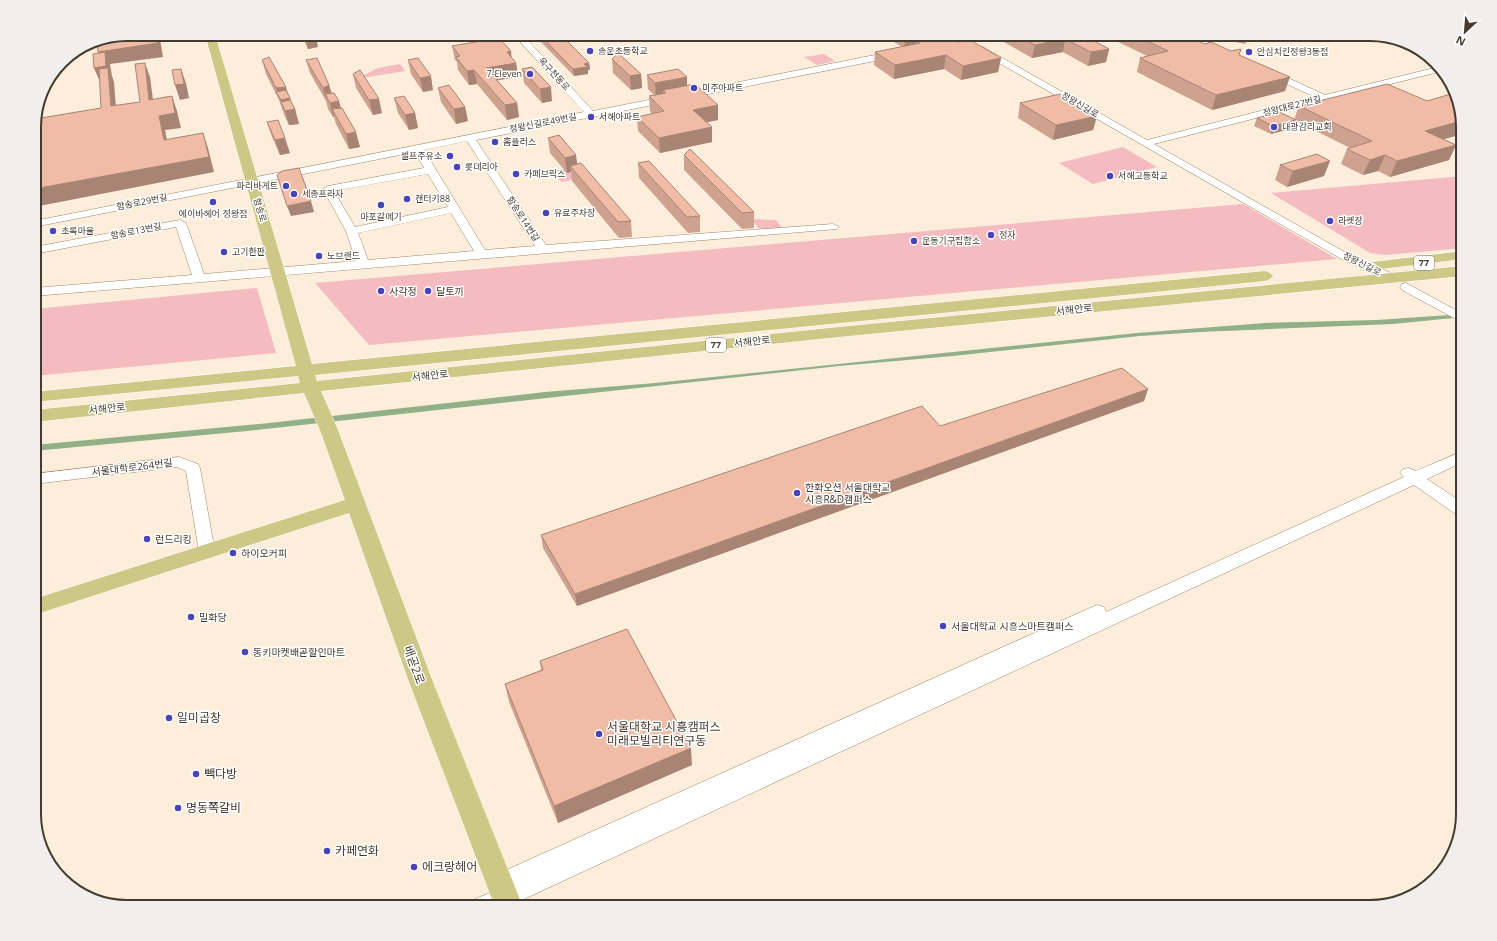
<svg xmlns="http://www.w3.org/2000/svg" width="1497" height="941" viewBox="0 0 1497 941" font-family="'Open Sans','Noto Sans KR',sans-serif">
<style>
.green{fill:#f4bbc0}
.water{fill:#92b087}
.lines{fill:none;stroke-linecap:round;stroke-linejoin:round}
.minor-casing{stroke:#9d876a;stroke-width:1}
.major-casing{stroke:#fff;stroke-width:1}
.minor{fill:#fff;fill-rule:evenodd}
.major{fill:#cdc886;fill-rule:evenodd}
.wall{fill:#cea28f}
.shaded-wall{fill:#a88474}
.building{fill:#f0bca6;stroke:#a88474}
.poi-dot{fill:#4943b9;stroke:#fff;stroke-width:1.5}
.labels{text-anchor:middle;stroke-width:3;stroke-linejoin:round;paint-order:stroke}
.far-poi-label{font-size:9px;fill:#443a2e;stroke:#fff;text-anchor:start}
.far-street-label{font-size:9px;fill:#443a2e;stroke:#fff}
.shield{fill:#fff;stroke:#7c756d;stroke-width:1}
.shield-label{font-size:9px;font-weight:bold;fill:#443a2e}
.poi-label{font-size:10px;fill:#443a2e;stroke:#fff;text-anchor:start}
.street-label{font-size:10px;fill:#443a2e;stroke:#fff}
.near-street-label{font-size:12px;fill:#443a2e;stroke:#fff}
.near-poi-label{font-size:12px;fill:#443a2e;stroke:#fff;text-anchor:start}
.rim{fill:none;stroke:#443a2e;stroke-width:2}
</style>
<rect width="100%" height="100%" fill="#fceedb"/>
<path class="green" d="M824 54 835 61 817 65 804 57Z
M400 64 405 71 356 79 378 68Z
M1123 147 1157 167 1093 184 1059 163Z
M575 167 583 178 561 182 553 171Z
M1463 176V248L1385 255 1370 253 1271 193Z
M1243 204 1337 259 369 345 315 283Z
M751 219 776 220 783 229 760 230Z
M257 288 276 353 34 376V309Z"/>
<path class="water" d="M1463 314V317L1393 324 1200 332 1140 336 953 356 839 366 247 431 34 451V445L269 423 545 392 655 383 1137 333 1265 323 1377 320Z"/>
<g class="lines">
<g class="minor-casing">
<path id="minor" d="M207 34H228C223 38 211 40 206 36Z
M513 34H522L593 111 895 51 899 54 895 57 476 140 546 245 833 224 839 227 837 229 34 296V288L192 275 176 227 34 254V247L180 220 186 223 204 274 356 261 346 231 323 189 328 186 424 168 415 152 34 227V221L584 112ZM467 141 535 246 485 250 424 150ZM428 174 448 207 355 227 334 191ZM451 213 474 251 368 260 358 233Z
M984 34H1001L997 36 938 48 934 45 938 42Z
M1180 34H1191L1227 52 1226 54H1220Z
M983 47 1147 140 1315 97 1267 75V71H1273L1325 95 1438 67 1442 71 1154 144 1348 254 1393 274 1395 277 1393 280H1385L1340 258 980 52 979 50Z
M1406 283 1463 314V323L1402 290 1400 287 1402 284Z
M1463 451V462L1427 479 1463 503V516L1457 515 1414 485 507 907H472L475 899 495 891 490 883 493 876 1092 607 1098 605 1104 607 1106 612 1404 477 1400 473 1403 469 1408 468 1416 471Z
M179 457 198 464 200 468 215 552 213 556 207 558 201 556 199 552 186 471 177 467 34 484V474Z"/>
</g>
<g class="major-casing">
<path id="major" d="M205 34H215L312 364 1265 271 1270 273 1273 276 1270 279 1265 281 315 375 317 381 839 327 1463 266V276L839 337 321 391 338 430 433 682 523 907H495L409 682 349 513 34 615V599L345 500 320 430 304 393 34 422V410L300 383 298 376 34 402V392L296 366Z
M1463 251V259L1365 271 1360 270 1358 267 1360 264 1365 263Z"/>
</g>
<use href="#minor" class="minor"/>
<use href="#major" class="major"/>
</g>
<path class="wall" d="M301 34H315L318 47 308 49Z
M895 34H935L934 37 958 42 1001 58 998 72 961 80 944 69 894 79 874 65 875 52 902 47 894 42Z
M1003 34H1081L1109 49 1106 62 1088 66 1063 52 1032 58 1002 41Z
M1102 34H1183L1205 44 1231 51 1241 49 1239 55 1285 91 1212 110 1137 72 1140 58 1147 56Z
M1202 34H1250L1245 44 1206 36Z
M540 35 589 63 590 70H588V74L574 76 541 42Z
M452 46 511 51V57L516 63 518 77 497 80 517 103 519 117 507 120 477 84 469 85 458 70 457 62 455 60Z
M612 59 641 74 642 88 631 90 613 73Z
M262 60 287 92 295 109 299 124 289 125 285 117 279 100 266 74Z
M306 60 329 85 332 93 341 108 360 147 349 149 336 124 334 117H333L328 109 326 101 310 73Z
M408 60 433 90 423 92 411 74Z
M522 69 552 101 542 103 524 83Z
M353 74 382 113 373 115 356 88Z
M647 75 687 85 718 105V120L706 122 712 142 660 153 638 131 637 117 652 114 650 111 649 96 654 95 648 89Z
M1452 84 1453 89 1450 88Z
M438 88 465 107 468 121 456 124 441 102Z
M394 98 415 113 418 128 409 130 398 113Z
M1020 103 1097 116 1093 130 1053 140 1018 118Z
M1299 106 1463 127V134L1443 139 1456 145 1449 160 1390 177 1378 171 1363 175 1341 164 1347 149 1350 148 1296 121 1293 128 1271 134 1254 126 1257 118 1294 120Z
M267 122 290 153 280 155 272 137Z
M548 138 577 164 631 221 632 237 619 238 572 181 571 172 567 173 550 153Z
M684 155 754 212V228L742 229 684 170Z
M638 163 700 216V232L688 233 639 178Z
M1280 165 1324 176 1287 187 1275 180Z
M1148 389 1144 401 577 606 543 548 541 535 940 426Z
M540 661 692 765 558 823 509 702 505 684 541 670Z"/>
<path class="shaded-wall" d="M156 34H177L178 36 160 39 163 57 110 64 112 76 114 82 117 121 94 68 103 66 98 52Z
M315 34 318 47 308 49 304 35Z
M746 34H759L746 36Z
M910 34H935L934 42 920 43 916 41 915 46 904 48 906 35Z
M1248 34H1250L1245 44Z
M1065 39 1063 52 1032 58 1035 45Z
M79 49V55L68 57Z
M1109 49 1106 62 1088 66 1091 52Z
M511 51 512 63H516L518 77 488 82 486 68 507 52Z
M946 55 944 69 894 79 895 65Z
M1001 58 998 72 961 80 963 66Z
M145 63 150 77 155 115 149 100Z
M589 63 590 70H588V74L574 76 573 69 584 64Z
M181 69 186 83 189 98 180 100 175 85Z
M474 70 477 84 469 85 467 71Z
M641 74 642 88 631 90 630 76Z
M431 76 433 90 423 92 420 78Z
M687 77V91L663 90V96L656 97 655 83Z
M1290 77 1285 91 1212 110 1216 95Z
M329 85 333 99 325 96 323 88Z
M286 87 289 98H290L293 109H295L299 124 289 125 285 111 278 94 276 88Z
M551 87 552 101 542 103 540 89Z
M172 96 177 111 181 128 165 130 170 155 164 140 159 116Z
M379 99 382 113 373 115 369 100Z
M339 101 343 115 332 109 334 117H333L330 103Z
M517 103 519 117 507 120 505 105Z
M718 105V120L694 125 693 110Z
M465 107 468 121 456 124 454 109Z
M415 113 418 128 409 130 405 115Z
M1097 116 1093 130 1053 140 1056 125Z
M1296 120 1293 128 1271 134 1273 126Z
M1461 121 1463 127V134L1418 146 1425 131Z
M712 127V142L660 153 659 138Z
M356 132 360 147 349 149 346 134Z
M203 133 208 148 214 172 34 207V189Z
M285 138 290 153 280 155 275 140Z
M1456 145 1449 160 1390 177 1397 161Z
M576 155 578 170 570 166 571 172 567 173 565 158Z
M1385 155 1378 171 1363 175 1370 160Z
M1330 161 1324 176 1287 187 1293 171Z
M311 201 314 212 291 216 287 206Z
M1148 389 1144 401 577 606 575 594Z
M691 748 692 765 558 823 554 806Z"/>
<path class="building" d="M127 34H156L158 43 98 52 97 40Z
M304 34H313L304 35Z
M549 34H560L589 63 584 64 587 67 573 69 540 35Z
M1016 34H1081L1109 49 1091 52 1065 39 1035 45Z
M1132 34H1183L1205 44 1211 42 1231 51 1241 49 1239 55 1290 77 1216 95 1140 58 1168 51Z
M946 35 958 42 970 40 1001 58 963 66 946 55 895 65 875 52 920 43 916 41Z
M499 38 511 51 507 52 516 63 486 68 517 103 505 105 474 70 467 71 456 57 460 56 452 46Z
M105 52 106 66 94 68 93 54Z
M618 53 641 74 630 76 612 59Z
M269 57 286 87 276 88 262 60Z
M317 58 329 85 323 88 306 60Z
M418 58 431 76 420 78 408 60Z
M145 63 149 100 172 96 175 113 159 116 164 140 203 133 209 157 34 189V121L35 119 101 108 99 69 108 68 111 106 140 102 135 64Z
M532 67 551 87 540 89 522 69Z
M181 69 184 84 175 85 172 70Z
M678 69 687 77 655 83 647 75Z
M360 70 379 99 369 100 353 74Z
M695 84 718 105 693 110 712 127 659 138 637 117 664 111 649 96 666 93 663 90Z
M1387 84 1427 101 1454 93 1461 121 1425 131 1456 145 1397 161 1385 155 1370 160 1347 149 1372 141 1299 106Z
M449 85 465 107 454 109 438 88Z
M286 90 290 98 281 100 276 92Z
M334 93 339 101 330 103 325 94Z
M1060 94 1097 116 1056 125 1020 103Z
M404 96 415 113 405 115 394 98Z
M290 100 295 109 285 111 281 102Z
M342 108 356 132 346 134 332 109Z
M1279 112 1296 120 1273 126 1257 118Z
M278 120 285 138 275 140 267 122Z
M559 135 576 155 565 158 548 138Z
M690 149 754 212 742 213 684 155Z
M1317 154 1330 161 1293 171 1280 165Z
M649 161 700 216 687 217 638 163Z
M581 163 631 221 618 222 570 166Z
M299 168 311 201 287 206 277 175 282 171Z
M1122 368 1148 389 575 594 541 535 922 406 940 426Z
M627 629 691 748 554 806 505 684 543 670 540 661Z"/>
<g class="poi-dot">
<circle cx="590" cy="51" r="4"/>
<circle cx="1249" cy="52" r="4"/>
<circle cx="530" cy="74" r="4"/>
<circle cx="694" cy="88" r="4"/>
<circle cx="591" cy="117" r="4"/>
<circle cx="1274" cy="127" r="4"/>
<circle cx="495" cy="142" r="4"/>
<circle cx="450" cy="156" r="4"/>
<circle cx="457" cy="167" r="4"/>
<circle cx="516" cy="174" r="4"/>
<circle cx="1110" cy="176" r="4"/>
<circle cx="286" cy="186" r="4"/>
<circle cx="294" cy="194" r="4"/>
<circle cx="407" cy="199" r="4"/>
<circle cx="213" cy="202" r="4"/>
<circle cx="381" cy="205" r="4"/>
<circle cx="546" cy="213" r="4"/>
<circle cx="1330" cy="221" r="4"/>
<circle cx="53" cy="231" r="4"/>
<circle cx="991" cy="235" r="4"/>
<circle cx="914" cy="241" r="4"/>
<circle cx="224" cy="252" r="4"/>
<circle cx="319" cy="256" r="4"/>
<circle cx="381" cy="291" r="4"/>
<circle cx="428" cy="291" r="4"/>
<circle cx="797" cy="493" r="4"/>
<circle cx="147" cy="539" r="4"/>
<circle cx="233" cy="553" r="4"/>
<circle cx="191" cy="617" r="4"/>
<circle cx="943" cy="626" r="4"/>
<circle cx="245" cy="652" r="4"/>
<circle cx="169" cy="718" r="4"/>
<circle cx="599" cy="734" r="4"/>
<circle cx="196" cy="774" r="4"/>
<circle cx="178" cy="808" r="4"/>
<circle cx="327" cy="851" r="4"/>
<circle cx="414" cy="867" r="4"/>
</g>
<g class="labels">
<g class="far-poi-label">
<text x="598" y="54">송운초등학교</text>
<text x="1257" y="55">안심치킨정왕3동점</text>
<text x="522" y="77" text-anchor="end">7-Eleven</text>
<text x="702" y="91">미주아파트</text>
<text x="599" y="120">서해아파트</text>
<text x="1282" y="130">대광감리교회</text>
<text x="503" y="145">홈플러스</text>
<text x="442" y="159" text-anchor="end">셀프주유소</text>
<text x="465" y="170">롯데리아</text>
<text x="524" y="177">카페브릭스</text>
<text x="1118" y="179">서해고등학교</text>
<text x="278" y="189" text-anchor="end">파리바게트</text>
<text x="302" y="197">세종프라자</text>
<text x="415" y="202">캔터키88</text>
<text x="554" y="216">유료주차장</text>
<text x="213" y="217" text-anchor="middle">에이바헤어 정왕점</text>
<text x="381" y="220" text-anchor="middle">마포갈메기</text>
<text x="1338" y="224">라켓장</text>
<text x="61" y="234">초록마을</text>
<text x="999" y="238">정자</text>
<text x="922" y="244">운동기구집합소</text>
<text x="232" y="255">고기한판</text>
<text x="327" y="259">노브랜드</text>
</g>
<g class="far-street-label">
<text transform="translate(554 74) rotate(47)" y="3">옥구천동로</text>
<text transform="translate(1080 105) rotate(30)" y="3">정왕신길로</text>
<text transform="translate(1292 106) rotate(-14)" y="3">정왕대로27번길</text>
<text transform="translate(543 123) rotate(-11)" y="3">정왕신길로49번길</text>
<text transform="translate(142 202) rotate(-11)" y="3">함송로29번길</text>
<text transform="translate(260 210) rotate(73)" y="3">함송로</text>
<text transform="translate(523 219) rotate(57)" y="3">함송로14번길</text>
<text transform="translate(136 231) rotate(-11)" y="3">함송로13번길</text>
<text transform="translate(1362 264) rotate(27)" y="3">정왕신길로</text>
</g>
<g class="shield">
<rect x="1414" y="256" width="20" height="14" rx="3"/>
<rect x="706" y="338" width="20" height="14" rx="3"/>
</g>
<g class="shield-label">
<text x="1424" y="266">77</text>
<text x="716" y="348">77</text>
</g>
<g class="poi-label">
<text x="389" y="295">사각정</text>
<text x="436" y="295">달토끼</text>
<text x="805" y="491">한화오션 서울대학교<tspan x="805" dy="12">시흥R&amp;D캠퍼스</tspan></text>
<text x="155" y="543">런드리킹</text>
<text x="241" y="557">하이오커피</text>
<text x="199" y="621">밀화당</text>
<text x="951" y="630">서울대학교 시흥스마트캠퍼스</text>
<text x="253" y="656">동키마켓배곧할인마트</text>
</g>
<g class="street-label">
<text transform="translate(1074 309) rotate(-6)" y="4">서해안로</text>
<text transform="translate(752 341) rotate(-6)" y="4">서해안로</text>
<text transform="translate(430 375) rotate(-6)" y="4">서해안로</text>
<text transform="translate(107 408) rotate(-6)" y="4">서해안로</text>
<text transform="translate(132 467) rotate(-7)" y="4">서울대학로264번길</text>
</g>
<g class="near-street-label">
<text transform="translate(414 665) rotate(70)" y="4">배곧2로</text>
</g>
<g class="near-poi-label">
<text x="177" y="722">일미곱창</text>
<text x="607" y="731">서울대학교 시흥캠퍼스<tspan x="607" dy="14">미래모빌리티연구동</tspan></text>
<text x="204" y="778">빽다방</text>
<text x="186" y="812">명동쪽갈비</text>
<text x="335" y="855">카페연화</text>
<text x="422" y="871">에크랑헤어</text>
</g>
</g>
<path d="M0 0H1497V941H0ZM127 41H1370A86 86 0 0 1 1456 127V814A86 86 0 0 1 1370 900H127A86 86 0 0 1 41 814V127A86 86 0 0 1 127 41Z" fill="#f0efee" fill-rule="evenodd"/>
<path class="rim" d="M127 41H1370A86 86 0 0 1 1456 127V814A86 86 0 0 1 1370 900H127A86 86 0 0 1 41 814V127A86 86 0 0 1 127 41Z"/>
<g transform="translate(1465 32) rotate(206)" stroke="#ffffff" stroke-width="3" paint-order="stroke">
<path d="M0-3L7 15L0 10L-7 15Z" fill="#443a2e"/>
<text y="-6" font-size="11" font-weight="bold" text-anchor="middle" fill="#443a2e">N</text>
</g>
</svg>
